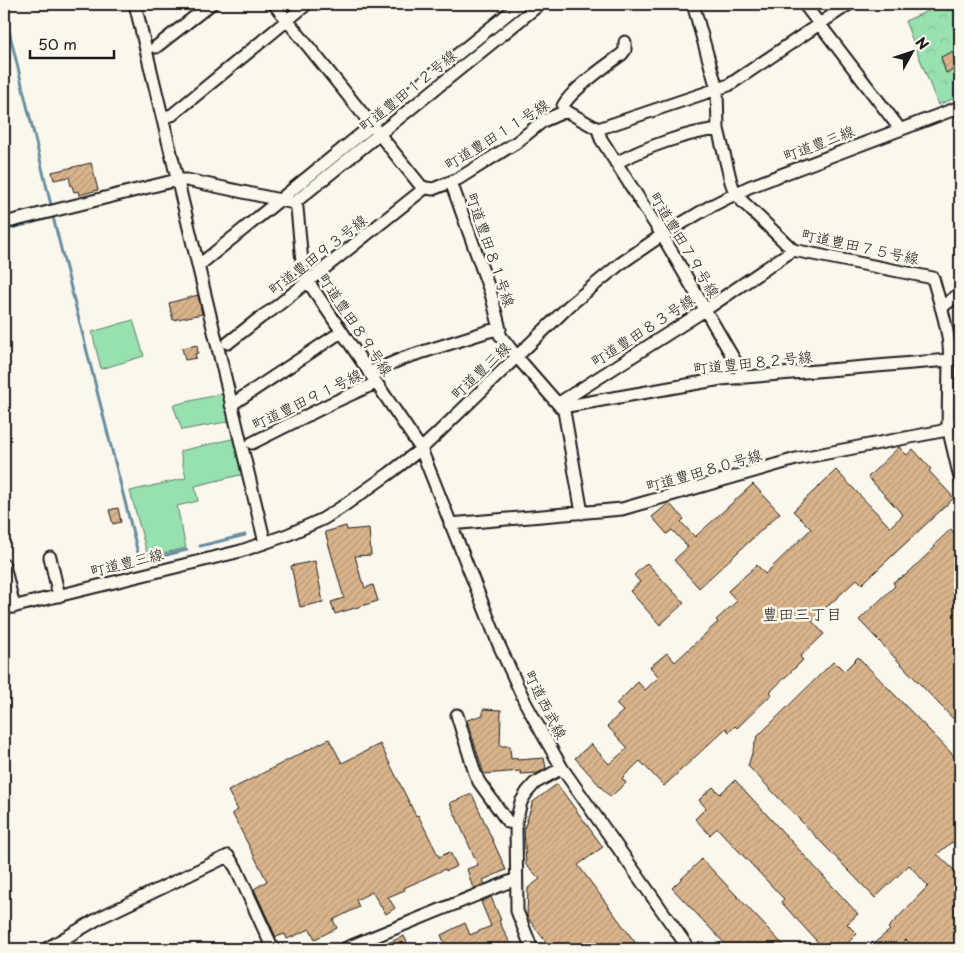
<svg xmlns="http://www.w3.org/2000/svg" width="964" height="953" viewBox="0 0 964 953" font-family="'Playpen Sans','Klee One',sans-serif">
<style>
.grass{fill:#97e0b0;stroke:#5a7e66}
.forest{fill:url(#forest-crowns);stroke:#5a7e66}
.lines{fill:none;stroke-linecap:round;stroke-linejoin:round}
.stream{stroke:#668da1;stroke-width:3}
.building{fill:url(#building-hatch);stroke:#1c1c1c}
.minor-casing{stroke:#1c1c1c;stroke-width:15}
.minor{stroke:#fbf7ec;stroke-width:11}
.labels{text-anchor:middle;stroke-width:5;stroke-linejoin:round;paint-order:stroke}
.street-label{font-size:15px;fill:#1c1c1c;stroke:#fbf7ec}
.neighbourhood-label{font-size:16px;fill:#1c1c1c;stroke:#fbf7ec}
</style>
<defs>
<pattern id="forest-crowns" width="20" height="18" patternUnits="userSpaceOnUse" patternTransform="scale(1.25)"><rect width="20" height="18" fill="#97e0b0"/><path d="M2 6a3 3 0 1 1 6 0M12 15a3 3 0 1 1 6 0" fill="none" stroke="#82c097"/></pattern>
<pattern id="building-hatch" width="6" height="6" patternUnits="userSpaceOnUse" patternTransform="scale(1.25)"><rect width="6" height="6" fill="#dab48b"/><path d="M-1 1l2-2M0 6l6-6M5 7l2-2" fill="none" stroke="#ba9a77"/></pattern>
</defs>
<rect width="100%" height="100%" fill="#fbf7ec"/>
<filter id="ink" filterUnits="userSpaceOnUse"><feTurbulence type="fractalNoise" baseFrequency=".02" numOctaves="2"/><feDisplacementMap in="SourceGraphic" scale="10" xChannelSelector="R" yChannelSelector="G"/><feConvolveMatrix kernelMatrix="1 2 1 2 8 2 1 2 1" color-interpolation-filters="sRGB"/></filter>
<g filter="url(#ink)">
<path class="grass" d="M133 320 144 356 101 369 92 332Z
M225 393 232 421 182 430 173 405Z
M236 438 244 474 195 486 198 501 177 506 186 548 148 557 130 491 186 478 180 451Z"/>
<path class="forest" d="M944 4H960V96L938 105 905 21Z"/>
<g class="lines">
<path class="stream" d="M4 10 51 205
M4 230 53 217 140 561H143
M200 546 245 535
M149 559 187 550"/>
</g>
<path class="building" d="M952 52 958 68 946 73 941 57Z
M91 163 98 190 79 195 78 191 74 192 72 186H71L69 177 54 180 52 172Z
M198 295 202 314 173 320 169 303Z
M197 345 198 353 195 354 196 358 185 360 182 348Z
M899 447 907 455 913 449 931 469 929 471 954 498 862 584 857 579 812 621 824 634 800 657 803 660 770 692 772 694 737 728 735 726 729 732 726 728 664 786 640 761 622 778 626 783 610 797 575 758 591 744 609 764 628 748 607 726 623 711 616 704 638 682 645 690 659 677 650 667 667 653 675 662 718 622 716 620 737 601 728 591 757 565 765 574 811 529 793 511 836 470 890 527 903 515 868 477Z
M753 484 780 513 699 588 674 560 688 547 672 530 667 534 652 517 669 503 684 519 681 522 695 537Z
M118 508 121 522 113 524 109 510Z
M346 526 347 530 369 528 371 555 355 556 362 582H363L365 588 373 585 378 601 335 614 331 602 344 598 325 532Z
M951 529 955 534 960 529V726L859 620 895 586 893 582 906 575 935 547 934 545Z
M315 561 323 602 300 607 291 566Z
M647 563 684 603 660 625 630 591 640 582 634 575Z
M858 657 960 762V850L952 842 937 854 954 870 960 865V949H916L906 940 895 949H867L890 930 888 928 928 886 909 865 875 898 748 766 757 737 834 661 844 671Z
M483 709 501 710 500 746H510L511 759 517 758V760L544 758 546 768 538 773 521 774 520 771 484 774 467 720 483 715Z
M329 739 342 763 380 744 416 816 418 815 439 857 450 852 457 866 446 871 445 869 404 888 405 890 388 897 395 908 386 914 372 892 356 900 359 907 333 920 337 928 315 939 310 929 287 939 285 934 276 937 254 889 267 881 232 813 238 810 228 791Z
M735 780 858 914 847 924 857 934 841 949H824L781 902 784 899 717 828 710 835 695 819 706 808 699 800 713 787 720 794Z
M557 784 603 847 578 865 640 949H551L528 918 527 915 528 888 540 879 526 865 524 829 533 802Z
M472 794 506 870 483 880 485 884 475 888 473 885H472L467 869 478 865 450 803Z
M702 859 787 949H730L672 888Z
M491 897 501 920 499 921 513 949H447L441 935 465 923 470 935 491 926 481 902Z
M404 936 410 949H375Z"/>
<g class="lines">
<g class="minor-casing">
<path id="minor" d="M135 4 265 543
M274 4 421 186 426 188 433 189 458 179 517 142 543 121 566 111 598 129 729 85 849 4
M693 4 717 89 718 129 731 182 735 193 743 202 793 250 933 278C939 301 952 338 949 360L948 427 960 478
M804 4 900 129
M156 47 211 4
M566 111 563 106C571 90 607 65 622 54L625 50V42
M163 117 172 115 307 4
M371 124 520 4
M598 129 601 139 662 235 742 373V378
M616 163C646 147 685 133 718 129
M451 182 491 294 499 325 500 335 517 357 564 411 582 513
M294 203 540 4
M4 223 177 180H187L294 203 297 208 303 273 305 277 421 449 499 645 525 702 542 733 562 768 689 949
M198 266 372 125
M941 308 960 293
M228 343 261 317 272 310 425 188
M369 373 404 358 489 331 500 329
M559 403 705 310 793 250
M231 405 341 332
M562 407 721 379 949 360
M252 443 332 403 376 383
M450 524 622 509 796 459 942 431 956 422 960 421
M50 557 59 596
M4 565 14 607
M4 609 241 551 287 535 323 519 342 507 390 473 421 449 438 433 570 305 620 264 662 235 711 206 749 187 960 107
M457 715 475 773 479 782 508 822 516 823
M46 949 101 917 228 856 236 868 273 949
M344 949 516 879
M532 949 517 911 516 823 521 802 527 792 535 783 562 768"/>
</g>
<use href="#minor" class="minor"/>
</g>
</g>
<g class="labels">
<g class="street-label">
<text transform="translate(408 91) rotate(-39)" y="5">町道豊田１２号線</text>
<text transform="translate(497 135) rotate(-32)" y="5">町道豊田１１号線</text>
<text transform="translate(819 144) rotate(-21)" y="5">町道豊三線</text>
<text transform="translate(684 245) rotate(59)" y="5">町道豊田７９号線</text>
<text transform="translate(860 247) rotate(12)" y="5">町道豊田７５号線</text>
<text transform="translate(490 250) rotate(71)" y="5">町道豊田８１号線</text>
<text transform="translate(318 255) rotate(-38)" y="5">町道豊田９３号線</text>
<text transform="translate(355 325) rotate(56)" y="5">町道豊田８９号線</text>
<text transform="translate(643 331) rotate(-33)" y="5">町道豊田８３号線</text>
<text transform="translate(753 363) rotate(-6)" y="5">町道豊田８２号線</text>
<text transform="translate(481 371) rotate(-44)" y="5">町道豊三線</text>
<text transform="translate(307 400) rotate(-26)" y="5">町道豊田９１号線</text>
<text transform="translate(704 471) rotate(-16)" y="5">町道豊田８０号線</text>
<text transform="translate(127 563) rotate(-14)" y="5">町道豊三線</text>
<text transform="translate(545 705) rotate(63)" y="5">町道西武線</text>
</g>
<g class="neighbourhood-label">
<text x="802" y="620">豊田三丁目</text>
</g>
</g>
<rect width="964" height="953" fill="none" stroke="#fbf7ec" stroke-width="20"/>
<rect x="10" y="10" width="944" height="933" fill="none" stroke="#1c1c1c" stroke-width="2" filter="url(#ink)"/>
<g transform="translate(912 52) rotate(50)" stroke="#fbf7ec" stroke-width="4" paint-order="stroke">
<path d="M0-4L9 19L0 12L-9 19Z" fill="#1c1c1c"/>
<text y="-8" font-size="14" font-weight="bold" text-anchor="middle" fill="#1c1c1c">N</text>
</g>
<path d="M30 50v8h84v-8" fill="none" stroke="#1c1c1c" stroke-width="2.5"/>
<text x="38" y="50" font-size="15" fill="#1c1c1c" stroke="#fbf7ec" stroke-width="4" paint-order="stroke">50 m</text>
</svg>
